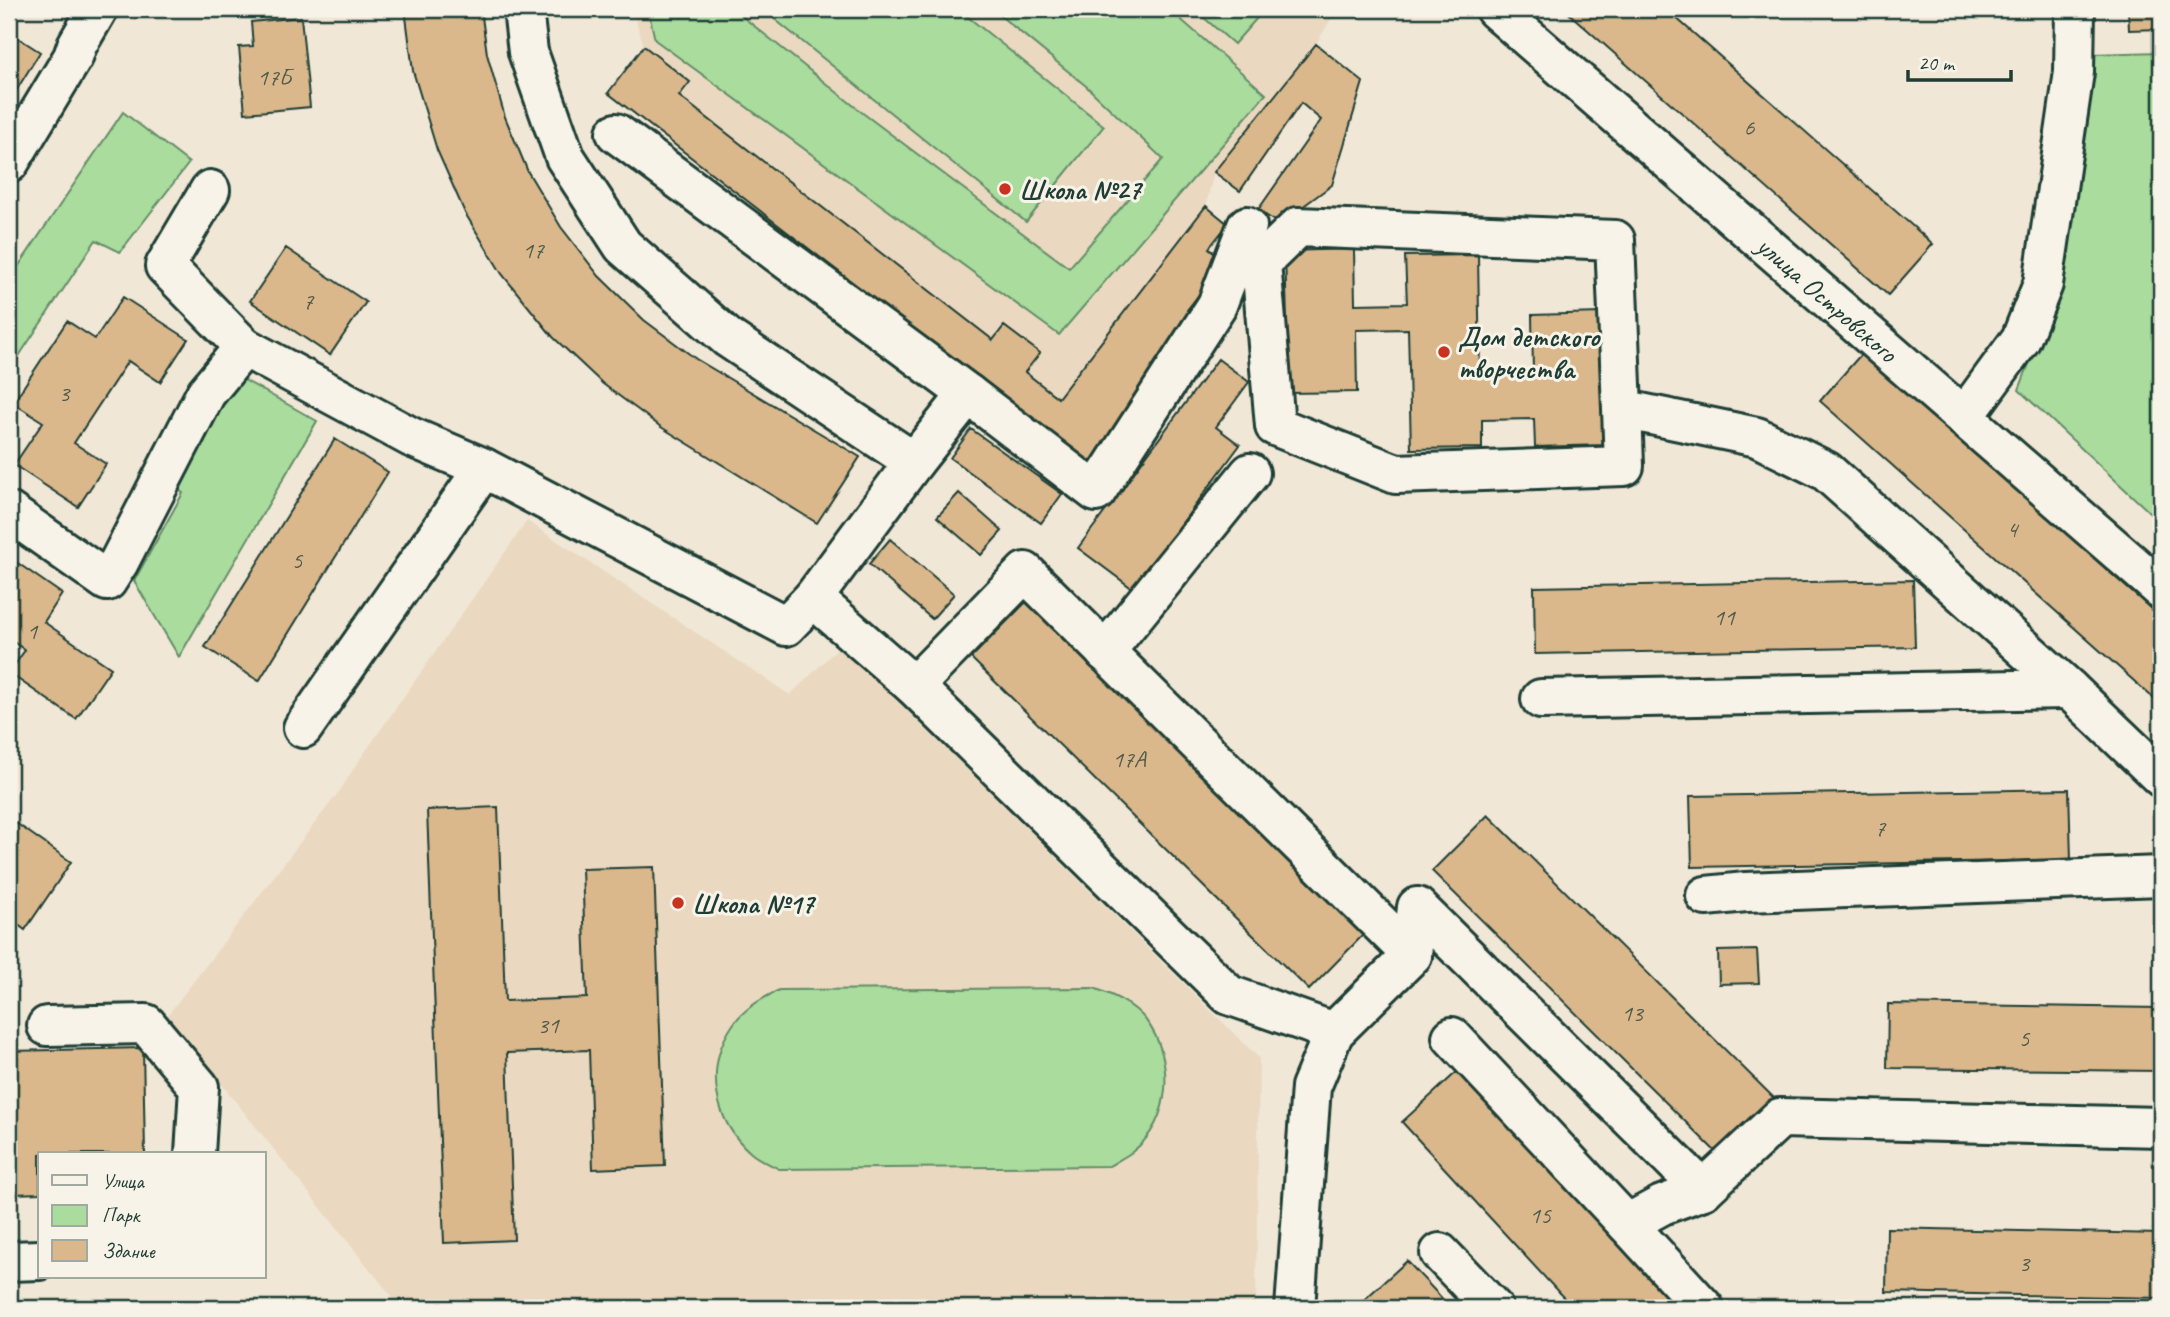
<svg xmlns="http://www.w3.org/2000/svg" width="2170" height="1317" viewBox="0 0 2170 1317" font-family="Caveat,sans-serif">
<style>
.built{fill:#ead9c0}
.green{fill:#a9dc9d;stroke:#648c68;stroke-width:2}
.building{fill:#dab88c;stroke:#1f3d34;stroke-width:2}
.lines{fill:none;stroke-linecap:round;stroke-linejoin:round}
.minor-casing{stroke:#1f3d34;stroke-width:44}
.minor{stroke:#f7f3e8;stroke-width:38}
.poi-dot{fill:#c8321e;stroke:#f7f3e8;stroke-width:2.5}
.labels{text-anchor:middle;stroke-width:6;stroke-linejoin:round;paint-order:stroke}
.number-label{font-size:24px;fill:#4e5c4a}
.poi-label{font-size:28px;font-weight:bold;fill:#1f3d34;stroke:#f7f3e8;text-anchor:start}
.street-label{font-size:28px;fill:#1f3d34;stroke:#f7f3e8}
</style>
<rect width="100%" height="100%" fill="#f1e7d6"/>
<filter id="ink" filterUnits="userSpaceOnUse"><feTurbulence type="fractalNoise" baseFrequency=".0143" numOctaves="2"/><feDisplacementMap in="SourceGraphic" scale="14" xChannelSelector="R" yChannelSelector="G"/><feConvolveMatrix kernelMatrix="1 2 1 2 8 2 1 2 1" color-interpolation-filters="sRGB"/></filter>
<g filter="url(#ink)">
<path class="built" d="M632 9H1337L1316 44 1214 172 1206 206 1058 398 1025 372 1039 353 1004 326 993 340 679 96 690 82 644 46Z
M527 521 790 695 841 645 1259 1058 1256 1308H401L167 1016 341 789 356 765Z"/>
<path class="green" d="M648 9H733L864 114 1069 268 1163 159 1086 86 992 9H1169L1266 94 1059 335 655 40Z
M762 9H958L1104 126 1026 222Z
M1194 9H1265L1234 44Z
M2161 52V523L2019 390 2059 285 2091 54Z
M123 112 189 163 120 252 96 240 9 371V280Z
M239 377 317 421 179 657 134 581 183 493 167 483Z
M1094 988C1112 995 1132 1003 1145 1019 1175 1057 1173 1121 1132 1152 1125 1157 1117 1161 1109 1166L779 1169C770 1164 759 1160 751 1153 714 1121 704 1068 732 1026 743 1009 761 999 779 990Z"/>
<path class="building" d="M405 9H481L487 54 505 117 528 172 561 227 599 276 644 320 696 359 860 457 817 523 661 427 603 384 553 337 502 274 465 213 437 150 413 71Z
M1564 9H1666L1933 244 1888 295Z
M2128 9H2161V29L2129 30Z
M301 17 310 107 245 113 239 47 253 46 251 22Z
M9 32 40 52 9 102Z
M1316 44 1363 82 1332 185 1279 224 1258 210 1321 120 1301 103 1240 191 1214 172Z
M644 46 690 82 679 96 993 340 1004 326 1040 353 1025 372 1058 398 1206 206 1228 224 1209 248 1225 261 1187 310 1200 320 1088 465 608 93Z
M286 248 366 302 330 355 250 301Z
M1354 249 1355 304 1407 303 1405 256 1478 255 1480 374 1533 373 1532 315 1601 313 1605 445 1535 447 1534 419 1482 420V448L1411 449 1408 329 1356 330 1357 392 1289 393 1285 251Z
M123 297 188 339 160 382 128 361 74 443 106 464 78 507 14 465 43 422 13 403 67 321 95 339Z
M1863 352 2161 618V705L1820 401Z
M1218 359 1249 382 1216 427 1240 445 1133 589 1078 548Z
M971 429 1062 494 1041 523 950 458Z
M335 439 388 472 259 681 205 647Z
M959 493 1002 531 981 555 937 517Z
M890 539 954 594 932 619 869 564Z
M9 557 62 594 44 622 111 668 76 719 9 673 25 650 9 639Z
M1913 580 1915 647 1535 654 1534 587Z
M1026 602 1364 934 1309 990 971 658Z
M2069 789 2071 860 1692 867 1690 796Z
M498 807 505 1001 587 998 582 869 654 867 665 1166 593 1169 589 1050 507 1053 514 1240 444 1243 427 810Z
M1488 815 1776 1100 1720 1156 1432 871Z
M9 818 71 862 25 930 9 918Z
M1757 950 1759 983 1719 984 1718 951Z
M1888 1004 2161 1008V1071L1887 1068Z
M143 1048 145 1154H40V1193L14 1194 10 1051Z
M1459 1070 1678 1308H1573L1402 1122Z
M1887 1228 2161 1234V1298L1886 1292Z
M1407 1261 1451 1308H1355Z"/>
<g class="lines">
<g class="minor-casing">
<g id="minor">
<path d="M523 9 528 52 565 157 623 246 728 338 914 462"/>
<path id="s1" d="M1495 9 2161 589"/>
<path d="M616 133 968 394 1096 492 1217 305 1247 226"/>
<path d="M9 163 73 57 77 45 98 9"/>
<path d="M210 190 165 266 244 347"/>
<path d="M1622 409 1624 466 1396 474 1275 426 1261 263 1298 227 1615 240 1622 409 1757 437 1826 471 2069 689 2161 777"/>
<path d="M1964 417 2021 339 2043 284 2074 72 2075 9"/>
<path d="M9 512 107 581 119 562 206 393 244 347 411 437 484 468 786 626 813 598 914 462 968 394"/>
<path d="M813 598 914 686 1229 995 1334 1032"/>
<path d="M1105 652 1250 473"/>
<path d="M914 686 1025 572 1412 955"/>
<path d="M1541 699 2069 689"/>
<path d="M303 728 484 468"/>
<path d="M1706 896 1746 892 2161 876"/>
<path d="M47 1026 146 1024 199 1087 195 1154"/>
<path d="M1452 1037 1627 1224 1662 1205 1703 1190"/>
<path d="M1627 1224 1704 1308"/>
<path d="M1440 1253 1493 1308"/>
<path d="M9 1261 40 1260"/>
<path d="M1295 1308 1311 1087 1334 1032 1412 955 1417 907 1703 1190 1780 1118 2161 1127"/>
</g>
</g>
<use href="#minor" class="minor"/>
</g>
</g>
<g class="poi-dot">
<circle cx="1005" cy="189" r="7"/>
<circle cx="1444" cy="352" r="7"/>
<circle cx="678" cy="903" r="7"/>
</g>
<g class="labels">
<g class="number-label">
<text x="274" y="85">17Б</text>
<text x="1749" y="135">6</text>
<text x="533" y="258">17</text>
<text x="308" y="309">7</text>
<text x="64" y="401">3</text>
<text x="2012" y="537">4</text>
<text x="297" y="568">5</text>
<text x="1724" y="625">11</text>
<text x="32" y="639">1</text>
<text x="1129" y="767">17А</text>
<text x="1880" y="836">7</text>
<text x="1632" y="1021">13</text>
<text x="548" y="1033">31</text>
<text x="2024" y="1046">5</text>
<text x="1540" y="1223">15</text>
<text x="2024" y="1271">3</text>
</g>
<g class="poi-label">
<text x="1019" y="199">Школа №27</text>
<text x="1458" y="346">Дом детского<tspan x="1458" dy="32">творчества</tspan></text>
<text x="692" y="913">Школа №17</text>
</g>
<g class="street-label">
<text dy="10" stroke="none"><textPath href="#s1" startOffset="441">улица Островского</textPath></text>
</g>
</g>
<rect width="2170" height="1317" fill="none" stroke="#f7f3e8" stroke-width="35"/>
<rect x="18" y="18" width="2135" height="1282" fill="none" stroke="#1f3d34" stroke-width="2.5" filter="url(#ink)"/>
<rect x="38" y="1152" width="228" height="126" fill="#f7f3e8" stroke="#a1aaa0" stroke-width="2"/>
<rect x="52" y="1175" width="35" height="10" fill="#f7f3e8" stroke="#a1aaa0" stroke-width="2"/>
<text x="102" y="1188" font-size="21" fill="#1f3d34">Улица</text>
<rect x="52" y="1205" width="35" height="21" fill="#a9dc9d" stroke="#a1aaa0" stroke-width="2"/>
<text x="102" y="1222" font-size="21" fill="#1f3d34">Парк</text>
<rect x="52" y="1240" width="35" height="21" fill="#dab88c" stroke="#a1aaa0" stroke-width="2"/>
<text x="102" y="1258" font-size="21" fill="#1f3d34">Здание</text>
<path d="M1908 70v10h103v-10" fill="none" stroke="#1f3d34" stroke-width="3.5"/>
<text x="1918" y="70" font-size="21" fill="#1f3d34" stroke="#f7f3e8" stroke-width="5" paint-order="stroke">20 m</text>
</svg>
